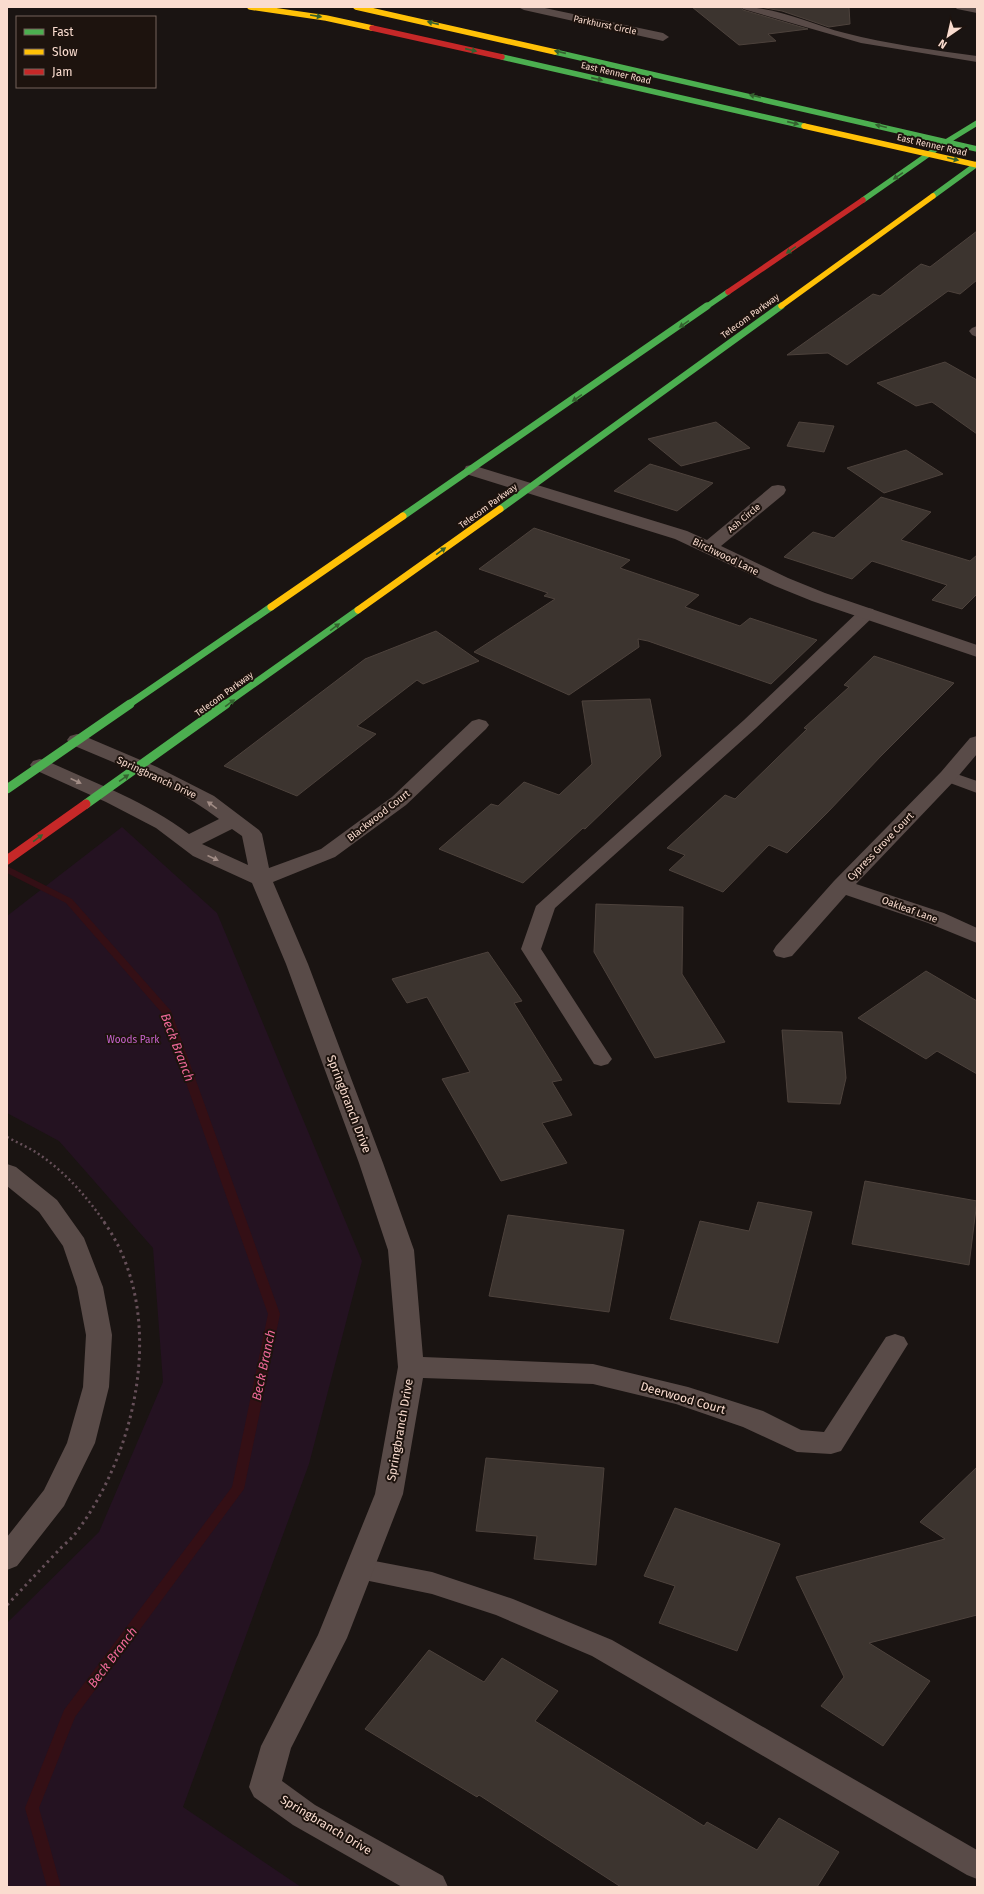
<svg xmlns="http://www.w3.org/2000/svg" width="984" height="1894" viewBox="0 0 984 1894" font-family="'Fira Sans',sans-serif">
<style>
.green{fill:#241221}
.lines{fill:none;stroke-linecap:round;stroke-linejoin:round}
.stream{fill:#340f15;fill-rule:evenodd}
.building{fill:#3c342f;stroke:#4d423c}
.path-far1{stroke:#665059;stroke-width:2.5;stroke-dasharray:2 3;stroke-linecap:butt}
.path{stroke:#665059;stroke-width:3;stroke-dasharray:2.5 4;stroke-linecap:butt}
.lane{fill:#594b48;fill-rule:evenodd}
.street{fill:#594b48;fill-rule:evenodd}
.fast-far2{stroke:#4caf50;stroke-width:5.5}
.fast-far1{stroke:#4caf50;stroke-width:7}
.fast{stroke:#4caf50;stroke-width:9}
.slow-far1{stroke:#ffc107;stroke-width:5.5}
.slow{stroke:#ffc107;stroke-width:7}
.jam-far1{stroke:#c62828;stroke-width:5.5}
.jam{stroke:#c62828;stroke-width:9}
.oneway{fill:#34612f}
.oneway2{fill:#a18c85}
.labels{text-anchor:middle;stroke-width:4;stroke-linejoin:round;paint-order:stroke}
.far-street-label{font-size:9px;fill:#fadccf;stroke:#1d130e}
.street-label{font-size:10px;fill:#fadccf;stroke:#1d130e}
.park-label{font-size:10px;fill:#ca64d1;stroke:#1d130e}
.near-street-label{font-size:12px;fill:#fadccf;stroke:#1d130e}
.near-water-label{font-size:13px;font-style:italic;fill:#ef6898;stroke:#1d130e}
</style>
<rect width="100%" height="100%" fill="#1a1412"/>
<path class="green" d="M122 827 217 913 362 1261 309 1464 183 1807 301 1887H7V1623L99 1532 163 1382 153 1248 59 1141 7 1113V916Z"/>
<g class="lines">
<path class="stream" d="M7 866 72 899 171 1011 280 1314 244 1489 75 1717 39 1808 61 1887H47L25 1808 64 1710 232 1487 268 1314 161 1012 66 903 7 873Z"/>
</g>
<path class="building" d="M692 7H741L743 10 808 29 768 34 776 41 739 45Z
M760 7H849L850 24 829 27 782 11Z
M977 231V280L960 294 948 291 847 365 828 353 787 355 873 294 880 296 921 264 930 267Z
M945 362 977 380V434L932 402 916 406 877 383Z
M716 422 750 448 681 466 648 439Z
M799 422 834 426 824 452 787 446Z
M906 450 943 474 884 493 847 468Z
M650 464 713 483 677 511 614 491Z
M881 497 931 512 901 540 970 561 977 555V594L962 609 932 600 947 585 872 561 852 579 784 557 813 532 834 538Z
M534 528 630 560 620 568 699 595 685 607 740 626 750 618 817 640 771 684 648 641 638 639 639 647 569 695 474 652 555 599 544 596 548 593 479 569Z
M436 631 479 661 423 684 417 680 357 726 376 734 297 796 224 766 365 659Z
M874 656 954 683 881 756 828 812 787 853 769 845 723 892 669 870 685 855 667 848 725 795 735 799 807 729 804 728 849 687 844 685Z
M650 699 661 756 585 829 583 828 523 883 439 849 491 804 498 806 524 782 559 795 592 764 582 701Z
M596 904 683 907 682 974 725 1042 655 1058 594 952Z
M488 952 522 1001 514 1003 562 1080 552 1082 572 1115 542 1123 567 1163 501 1181 442 1079 470 1072 427 997 407 1003 392 979Z
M926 971 977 1001V1074L937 1051 926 1059 858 1018Z
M782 1030 842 1032 846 1078 840 1104 788 1102Z
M865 1181 977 1201 969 1265 852 1244Z
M758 1202 812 1212 778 1343 670 1319 700 1221 749 1231Z
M508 1215 624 1230 609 1312 489 1296Z
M486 1458 604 1468 596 1565 534 1559 537 1536 476 1531Z
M977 1467V1615L869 1643 930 1681 883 1746 821 1706 844 1677 796 1577 945 1539 920 1522Z
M675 1508 780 1544 737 1651 659 1623 675 1586 644 1576Z
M429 1650 484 1682 502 1658 558 1691 535 1721 704 1826 707 1822 757 1850 779 1818 839 1852 817 1887H621L479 1795 477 1797 365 1729Z"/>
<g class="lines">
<path class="path-far1" d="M7 1137C18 1143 30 1148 40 1155 66 1173 87 1197 105 1223"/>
<path class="path" d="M7 1605C24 1587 40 1570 57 1552 63 1545 72 1539 78 1530 139 1447 167 1311 104 1222"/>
<path class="lane" d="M742 7C778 7 810 24 845 33 888 44 933 50 977 56V62L861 43 743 9Z
M867 608 873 609 875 613 873 617 756 728 555 908 541 949 612 1059 608 1064 601 1066 594 1064 521 949 536 906 744 720 861 609Z
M948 771 977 781V793L942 780 939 776 942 772Z
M359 1558 432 1572 513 1599 612 1640 977 1850V1879L967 1875 592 1656 496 1615 432 1594 350 1577 346 1569 350 1561Z"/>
<path class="street" d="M518 7H540L663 33 669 37 663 41 524 10Z
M955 7H977V13L957 9Z
M977 326V337L972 335 969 331 972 328Z
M472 465 687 531 707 540 772 486 778 485 784 486 786 490 784 494 721 546 788 578 825 593 977 645V657L812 601 775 586 675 539 466 474 464 470 466 466Z
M479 719 486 721 489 725 486 729 406 805 335 857 273 882 308 964 383 1163 414 1250 423 1357 593 1364 688 1387 763 1411 801 1430 824 1432 886 1337 895 1334 904 1337 908 1344 841 1451 831 1454 797 1452 743 1427 676 1404 593 1384 423 1378 403 1494 347 1638 291 1748 282 1781 315 1805 443 1876 448 1887H402L293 1825 254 1797 249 1787 261 1746 318 1635 375 1494 398 1367 388 1250 359 1163 286 964 252 883 193 856 156 828 106 802 33 769 30 765 33 761 40 759 47 761C95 783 147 802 189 834L219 819C175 785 121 766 70 744L67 740 70 736 77 734 84 736 157 767 214 796 259 830 262 834 269 868 321 849 392 797 472 721ZM232 829 242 836 248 865 202 844Z
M977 736V754L955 780 856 884 944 913 977 928V943L928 923 846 895 792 956 784 958 776 956 773 951 776 946 834 881 941 772 970 738Z
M7 1164 16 1167 57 1200 84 1238 103 1287 112 1335 109 1387 95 1443 64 1506 17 1566 7 1570V1537L44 1490 67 1443 83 1387 86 1335 77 1287 63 1246 39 1212 7 1186Z"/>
<path class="fast-far2" d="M555 52 977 149
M502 57 804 126
M933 196 977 164
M863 200 946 142 977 123
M706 307 728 292
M779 307 781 306"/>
<path class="fast-far1" d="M500 509 781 306
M403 516 707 306
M128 705 271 607
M224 705 358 610"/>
<path class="fast" d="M7 789 130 704
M86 804 226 704"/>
<path class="slow-far1" d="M250 7 326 18 372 28
M356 7 555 52
M804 126 977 165
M781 306 933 196"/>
<path class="slow" d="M271 607 403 516
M358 610 500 509"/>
<path class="jam-far1" d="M372 28 502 57
M728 292 863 200"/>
<path class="jam" d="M7 860 86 804"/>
</g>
<defs><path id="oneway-solid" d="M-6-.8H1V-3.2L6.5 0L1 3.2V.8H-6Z"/></defs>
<g class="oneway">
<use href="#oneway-solid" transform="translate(316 16) rotate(9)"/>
<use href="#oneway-solid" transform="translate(433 23) rotate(-167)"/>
<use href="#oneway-solid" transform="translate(471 50) rotate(13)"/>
<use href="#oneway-solid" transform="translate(560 52) rotate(-167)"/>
<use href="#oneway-solid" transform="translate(597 79) rotate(13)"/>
<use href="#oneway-solid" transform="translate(755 96) rotate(-167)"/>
<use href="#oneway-solid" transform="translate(793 123) rotate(13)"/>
<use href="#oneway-solid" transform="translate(881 126) rotate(-166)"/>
<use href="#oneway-solid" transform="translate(953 159) rotate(14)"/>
<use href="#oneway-solid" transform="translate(898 176) rotate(145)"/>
<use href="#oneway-solid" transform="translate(791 250) rotate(145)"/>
<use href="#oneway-solid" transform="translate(684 324) rotate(145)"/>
<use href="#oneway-solid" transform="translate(577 398) rotate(146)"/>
<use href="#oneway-solid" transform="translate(441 551) rotate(-36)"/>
<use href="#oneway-solid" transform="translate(335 627) rotate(-36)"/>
<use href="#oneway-solid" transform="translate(230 703) rotate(-36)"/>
<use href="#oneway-solid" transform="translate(124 778) rotate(-35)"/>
<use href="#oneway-solid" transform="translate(38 838) rotate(-36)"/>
</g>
<g class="oneway2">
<use href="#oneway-solid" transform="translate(76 781) rotate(25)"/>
<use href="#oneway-solid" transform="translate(212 805) rotate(-144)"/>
<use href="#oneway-solid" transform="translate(213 858) rotate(24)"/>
</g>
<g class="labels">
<g class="far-street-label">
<text transform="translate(605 25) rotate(12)" y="3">Parkhurst Circle</text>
<text transform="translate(616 73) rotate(13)" y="3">East Renner Road</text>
<text transform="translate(932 145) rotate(13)" y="3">East Renner Road</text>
<text transform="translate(750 316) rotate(-36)" y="3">Telecom Parkway</text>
<text transform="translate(488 506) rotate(-36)" y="3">Telecom Parkway</text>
<text transform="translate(744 518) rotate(-40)" y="3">Ash Circle</text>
<text transform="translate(224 694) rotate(-36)" y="3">Telecom Parkway</text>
</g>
<g class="street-label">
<text transform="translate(726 556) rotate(26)" y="4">Birchwood Lane</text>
<text transform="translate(157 777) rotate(25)" y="4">Springbranch Drive</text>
<text transform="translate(378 815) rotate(-38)" y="4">Blackwood Court</text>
<text transform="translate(880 846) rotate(-46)" y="4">Cypress Grove Court</text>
<text transform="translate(910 909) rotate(20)" y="4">Oakleaf Lane</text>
</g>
<g class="park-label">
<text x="133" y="1043">Woods Park</text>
</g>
<g class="near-street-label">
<text transform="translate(349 1104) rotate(69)" y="4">Springbranch Drive</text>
<text transform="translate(683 1398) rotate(16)" y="4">Deerwood Court</text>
<text transform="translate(400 1430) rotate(-80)" y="4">Springbranch Drive</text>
<text transform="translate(326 1825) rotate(31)" y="4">Springbranch Drive</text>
</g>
<g class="near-water-label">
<text transform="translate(178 1047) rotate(69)" y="5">Beck Branch</text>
<text transform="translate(263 1365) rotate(-78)" y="5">Beck Branch</text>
<text transform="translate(112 1657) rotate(-53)" y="5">Beck Branch</text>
</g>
</g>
<rect width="984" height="1894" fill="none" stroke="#fadccf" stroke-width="16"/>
<rect x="16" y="16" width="140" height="72" fill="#1d130e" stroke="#75635b"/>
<rect x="24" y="29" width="20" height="6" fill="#4caf50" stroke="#75635b"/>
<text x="52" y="36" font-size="12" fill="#fadccf">Fast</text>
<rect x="24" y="49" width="20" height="6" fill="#ffc107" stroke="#75635b"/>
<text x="52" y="56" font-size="12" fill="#fadccf">Slow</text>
<rect x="24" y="69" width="20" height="6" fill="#c62828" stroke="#75635b"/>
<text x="52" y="76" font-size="12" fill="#fadccf">Jam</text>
<g transform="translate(948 36) rotate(214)" stroke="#1d130e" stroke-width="3" paint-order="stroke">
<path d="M0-3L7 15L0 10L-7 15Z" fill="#fadccf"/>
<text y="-6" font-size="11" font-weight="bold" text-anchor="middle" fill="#fadccf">N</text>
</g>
</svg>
